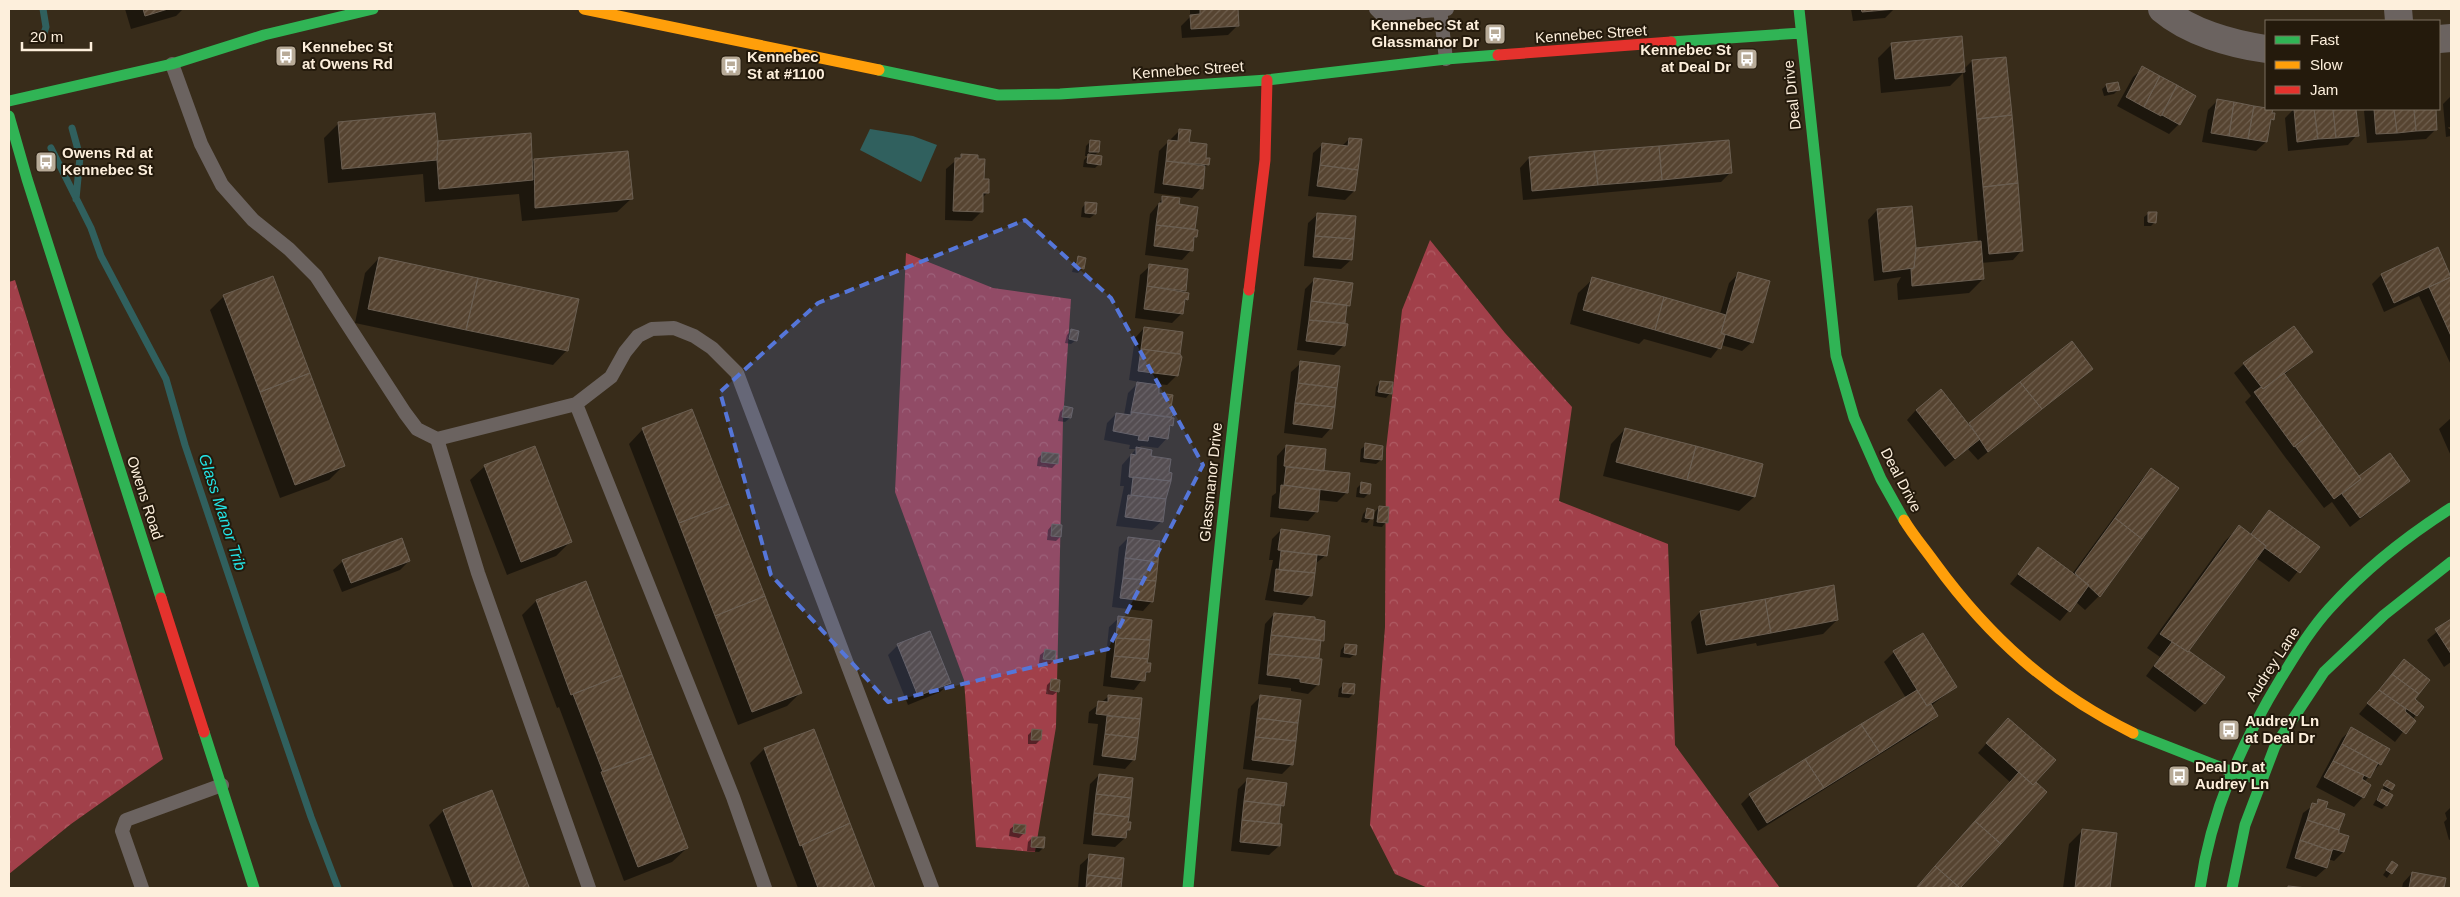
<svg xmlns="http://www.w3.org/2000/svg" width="2460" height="897" viewBox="0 0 2460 897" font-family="Helvetica,sans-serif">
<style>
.forest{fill:url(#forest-crowns)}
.water{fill:#30605e}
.shadow{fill:#0007}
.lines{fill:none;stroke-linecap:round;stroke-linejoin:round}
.stream{stroke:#30605e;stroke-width:7}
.building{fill:url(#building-hatch);stroke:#6b5f52}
.lane{stroke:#6b6360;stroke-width:14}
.street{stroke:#6b6360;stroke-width:28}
.fast{stroke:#30b455;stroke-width:11}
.slow{stroke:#ff9f0a;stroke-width:11}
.jam{stroke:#e5322d;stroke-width:11}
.marked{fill:#5576d9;fill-opacity:0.2;stroke:#5576d9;stroke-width:4;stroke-dasharray:10 6;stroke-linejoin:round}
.labels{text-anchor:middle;stroke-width:4;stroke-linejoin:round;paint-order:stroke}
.poi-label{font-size:15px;font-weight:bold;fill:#fdefdc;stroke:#241a0c;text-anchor:start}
.street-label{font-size:15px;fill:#fdefdc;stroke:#241a0c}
.water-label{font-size:16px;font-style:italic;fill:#23e5e7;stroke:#241a0c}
</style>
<defs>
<pattern id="forest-crowns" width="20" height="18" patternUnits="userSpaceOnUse" patternTransform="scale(1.25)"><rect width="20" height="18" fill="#a1404a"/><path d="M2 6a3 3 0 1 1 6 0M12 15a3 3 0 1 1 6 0" fill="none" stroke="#af5c64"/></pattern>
<pattern id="building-hatch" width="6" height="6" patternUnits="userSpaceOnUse" patternTransform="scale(1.25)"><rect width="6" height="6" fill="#564431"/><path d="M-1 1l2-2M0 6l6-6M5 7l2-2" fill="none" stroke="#6f5f4e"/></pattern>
</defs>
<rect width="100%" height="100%" fill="#382c1a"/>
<path class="forest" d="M1430 240 1505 333 1572 407 1559 501 1668 544 1675 745 1780 888H1428L1395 874 1370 825 1385 627 1386 449 1402 310Z
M906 253 993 288 1071 299 1063 420 1056 727 1035 852 976 847 964 680 895 492Z
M15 280 163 759 71 824 9 874V282Z"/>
<path class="water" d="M870 129 913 136 937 145 921 182 860 150Z"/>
<path class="shadow" d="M125 9H183L176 16 131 29Z
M1190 9H1237L1238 25 1228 35 1182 38 1181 26 1190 17Z
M1851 9H1894L1885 18 1853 21Z
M1892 44 1964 69 1972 61 2022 250 2013 260 1981 263 1983 279 1969 293 1898 300 1897 284 1901 277 1874 281 1868 220 1877 210 1915 249 1978 243 1963 73 1950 86 1881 93 1878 58Z
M2143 68 2194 96 2179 124 2169 134 2117 106 2133 77Z
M2107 85 2118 90 2114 94 2104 96 2102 89Z
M2451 96V127H2448L2449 129H2451V136L2446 137 2443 104Z
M2217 101 2273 119 2269 122 2266 142 2256 151 2202 142 2208 110Z
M2294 109H2354L2357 135 2348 145 2288 151 2285 118Z
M2366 109H2434L2436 129 2426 139 2367 143 2364 111Z
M338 124 437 143 530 134 533 161 627 152 632 198 617 212 522 221 519 194 425 202 423 174 328 183 324 138Z
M1180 130 1207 165 1204 169 1201 188 1192 198 1154 193 1159 151Z
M1349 139 1354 191 1345 200 1308 196 1313 153 1323 144 1342 146Z
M1090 142 1098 152 1094 156 1099 164 1095 168 1083 167 1084 160 1088 156H1085L1086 146Z
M961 156 983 180 988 192 982 198V211L972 221 945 220 946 169Z
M1529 158 1730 173 1721 182 1523 200 1520 168Z
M1163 198 1178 205 1196 208 1194 230 1196 237 1192 240 1191 250 1182 260 1145 255 1150 214Z
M1086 203 1096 204 1095 214 1090 218 1081 217 1082 208Z
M2149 213 2155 222 2151 226H2144V217Z
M1318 214 1355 217 1351 260 1341 269 1304 266 1308 223Z
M2437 249 2448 276 2451 275V365L2419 296 2384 312 2372 284 2381 275Z
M379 258 567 350 553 365 355 323 365 273Z
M1078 258 1083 268 1078 273 1072 272 1073 268 1081 270V267L1073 266Z
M1150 266 1187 270 1184 293 1187 299 1183 303 1182 313 1172 323 1135 318 1140 275Z
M1739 273 1752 342 1742 351 1721 345 1711 358 1644 339 1639 344 1570 324 1578 293 1593 279 1720 314 1729 283Z
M1314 280 1349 305 1345 308 1344 345 1334 355 1297 350 1305 289Z
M224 296 343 466 329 480 280 498 210 310Z
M1144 328 1176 376 1167 385 1158 384 1157 394 1172 409 1169 418 1172 425 1169 428 1167 438 1158 448 1141 446 1138 449 1149 458 1165 492 1162 521 1152 530 1116 526 1124 486H1120L1122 465 1136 449H1129L1130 445 1104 440 1107 423 1116 414 1124 415 1128 393 1139 382 1129 380 1135 338Z
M1071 331 1076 340 1071 344 1065 343 1067 335Z
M2311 352 2284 375 2359 477 2390 455 2409 481 2350 527 2332 502 2324 508 2285 457 2245 402 2251 396 2234 373 2244 364Z
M1301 363 1331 428 1322 438 1284 433 1291 372Z
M2091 368 1978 460 1968 449 1945 467 1907 420 1916 410 1968 425Z
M1380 382 1390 393 1386 398 1375 396 1376 387Z
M1064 408 1070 418 1065 422 1058 421 1060 412Z
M2451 418V456L2439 429Z
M643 429 801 692 787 706 738 725 629 444Z
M1625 429 1762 464 1754 497 1739 511 1603 476 1611 444Z
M1366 445 1381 460 1376 464 1360 462 1361 449Z
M1286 446 1323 472 1347 492 1337 502 1318 500 1317 511 1308 521 1270 517 1272 496 1276 493 1277 456Z
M1043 453 1057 463 1052 468 1037 466 1038 458Z
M485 466 570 542 556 556 507 575 470 480Z
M2152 469 2177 488 2099 596 2085 610 2076 602 2060 621 2010 584 2038 549 2072 574 2142 479Z
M1361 484 1369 493 1364 498 1356 497 1357 488Z
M1379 507 1386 522 1382 527 1373 526 1375 512Z
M1367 509 1371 518 1367 523 1361 522 1363 514Z
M2269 511 2318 547 2289 582 2256 558 2184 655 2204 703 2195 712 2146 676 2160 657 2147 648 2225 541 2239 527 2249 535Z
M1052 525 1060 537 1056 541 1047 540 1048 530Z
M1281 530 1326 555 1315 564 1311 595 1302 605 1265 600 1273 560H1269L1272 539Z
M1128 538 1152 601 1143 611 1112 607 1119 547Z
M343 561H409L400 570 342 592 333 570Z
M585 583 687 848 672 862 624 881 559 707 557 708 522 615 536 601Z
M1833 587 1837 620 1823 634 1757 646 1756 643 1697 654 1691 622 1700 612Z
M1274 614 1324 622 1317 659 1318 684 1308 694 1291 691V688L1258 684 1265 624Z
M1119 618 1148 672 1134 690 1103 686 1109 627Z
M2451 620V662L2444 667 2427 640Z
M1922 634 1955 687 1931 706 1937 716 1927 725 1758 831 1741 804 1750 795 1906 698 1884 662 1894 652Z
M898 645 950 683 940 692 908 705 888 655Z
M1345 645 1355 654 1350 658 1340 657 1341 650Z
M1045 651 1054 660 1050 664 1039 663 1040 655Z
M2404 661 2416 715 2395 742 2359 714Z
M1052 680 1058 691 1053 695 1046 694 1047 685Z
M1344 684 1353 694 1349 698 1338 697 1339 689Z
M1109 696 1141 700 1134 759 1125 769 1093 765 1098 724 1088 723 1089 712Z
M1261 696 1291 765 1282 774 1243 769 1251 706Z
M1999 729 2034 782 2045 792 1960 888H1916L2010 782 1978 753Z
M2352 729 2380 764 2364 782 2363 797 2354 807 2316 787 2342 738Z
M1033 730 1040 740 1036 744H1028V735Z
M814 731 873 888H798L750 763 764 749Z
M1099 775 1129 829 1125 838 1115 847 1083 844 1090 784Z
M1247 780 1283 805 1279 809V846L1269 855 1231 851 1238 789Z
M2387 781 2391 789 2387 793 2386 805 2382 809 2373 805Z
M492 792 528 888H454L429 825 443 811Z
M2319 801 2337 833 2343 852 2334 861 2328 859 2326 868 2316 877 2286 868 2303 813Z
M2451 807V839L2449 840 2444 822 2447 819 2445 813Z
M1015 825 1024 833 1019 838 1009 836 1010 829Z
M2083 830 2115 834 2109 888H2063L2069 844Z
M1032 838 1043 848 1039 852 1027 851 1028 842Z
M1090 856 1123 859 1120 888H1078L1080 865Z
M2392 862 2396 865 2387 878 2383 875Z
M2412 873 2444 879 2442 888H2402L2403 883Z"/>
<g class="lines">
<path class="stream" d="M42 39 46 27 43 9
M72 128 80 157 76 199
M51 148 91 228 101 256 166 379 185 445 248 633 311 817 338 888"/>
</g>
<path class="building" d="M143 9H168L145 16Z
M1200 9H1238L1239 26 1191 29 1190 15 1200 14Z
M1861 9H1896L1862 12Z
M1962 36 1965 72 1895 79 1891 43Z
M2006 57 2012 115 1977 119 1972 60Z
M2142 66 2160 76 2144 107 2126 97Z
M2160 76 2177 85 2161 116 2144 107Z
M2118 82 2120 90 2108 92 2106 84Z
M2177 85 2196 96 2180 125 2162 115Z
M2217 99 2234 102 2229 136 2211 133Z
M2234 102 2254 106 2248 139 2229 136Z
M2254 106 2273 109 2272 113H2275L2274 120 2271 119 2267 142 2248 139Z
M2294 109H2314L2318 139 2297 142Z
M2314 109H2333L2336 138 2318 139Z
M2333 109H2356L2359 136 2336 138Z
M2374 109H2394L2397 133 2376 134Z
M2394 109H2414L2416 131 2397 133Z
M2414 109H2436L2437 130 2416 131Z
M435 113 438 141 437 160 342 169 338 122Z
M2012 115 2018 183 1983 187 1977 119Z
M1179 129 1191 130 1189 142 1207 144 1206 158H1210L1209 165 1166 161 1168 140 1178 141Z
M531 133 533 180 439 189 437 160 438 141Z
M1349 138 1362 139 1358 170 1320 165 1322 143 1348 146Z
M1090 140 1100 141 1099 152H1089Z
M1729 140 1732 173 1662 180 1659 146Z
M1659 146 1662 180 1598 185 1594 151Z
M628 151 633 199 535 208 534 159Z
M1594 151 1598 185 1532 191 1529 157Z
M961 154 978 155V159H985L984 179H989V193H983V212L953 211 955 158H961Z
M1088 154 1102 156 1101 165 1087 163Z
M1166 161 1205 166 1203 189 1163 184Z
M1320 165 1358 170 1355 191 1317 186Z
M2018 183 2023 251 1989 254 1983 187Z
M1162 196 1180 198 1179 204 1198 207 1195 229 1156 225 1159 203H1162Z
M1085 202 1097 203 1096 214 1085 213Z
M1912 206 1916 248 1914 268 1883 272 1877 209Z
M2148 212H2157L2156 223 2148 222Z
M1317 213 1356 216 1354 239 1315 236Z
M1156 225 1198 230 1197 237H1194L1193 251 1154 246Z
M1315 236 1354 239 1352 260 1313 257Z
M1981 241 1984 279 1912 286 1911 269 1914 268 1916 248Z
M2438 247 2451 277 2394 303 2381 274Z
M1078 256 1086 258 1084 269 1076 267Z
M379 257 478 278 466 330 368 309Z
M1149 264 1188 269 1186 291 1147 286Z
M1738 272 1770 281 1753 343 1721 333Z
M2451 273V336L2429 287 2451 277 2449 274Z
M273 276 310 373 260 392 223 295Z
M1592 277 1664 297 1655 330 1583 310Z
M478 278 579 299 568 351 466 330Z
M1314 278 1353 283 1350 306 1311 301Z
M1147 286 1189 293 1188 300 1185 299 1183 314 1144 309Z
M1664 297 1726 315 1721 333 1725 335 1721 349 1655 330Z
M1311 301 1347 305 1345 323 1309 320Z
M1309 320 1348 324 1345 346 1306 341Z
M2294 326 2313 352 2263 389 2243 363Z
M1144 327 1183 332 1180 354 1141 349Z
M1071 329 1079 331 1077 341 1069 339Z
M2072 341 2093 369 2042 409 2020 382Z
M1141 349 1180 354 1182 357 1178 376 1138 371Z
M1300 361 1340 366 1337 388 1298 383Z
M310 373 345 466 295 485 260 392Z
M2284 373 2322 425 2294 447 2254 392 2261 387 2263 389Z
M1380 381 1393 382 1392 394 1378 392Z
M1137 382 1159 385V393L1173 395 1171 408H1174L1173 415 1171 417 1131 412Z
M2020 382 2042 409 1988 452 1969 423Z
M1298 383 1337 388 1335 407 1295 403Z
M1941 389 1980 439 1955 459 1916 410Z
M1295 403 1335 407 1332 429 1293 424Z
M1064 406 1073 408 1071 418 1062 417Z
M692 409 729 504 679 523 642 428Z
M1131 412 1174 418 1173 426 1170 425 1168 439 1149 436 1148 441 1138 440 1139 436 1113 431 1116 413 1131 415Z
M2322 425 2361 479 2334 499 2295 446Z
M1625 428 1696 446 1687 480 1616 462Z
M1365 443 1383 446 1382 460 1364 458Z
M1286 445 1326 449 1324 471 1284 466Z
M535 446 572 542 521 562 484 465Z
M1696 446 1763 464 1755 497 1687 480Z
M1136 447 1152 450 1151 456 1171 459 1169 472 1172 473 1171 481 1129 477 1131 454 1136 455Z
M1042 452 1059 454 1058 464 1041 462Z
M2390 453 2410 481 2360 518 2342 494 2361 479 2359 476Z
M1286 467 1350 473 1348 493 1284 485Z
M2151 468 2179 488 2142 539 2115 518Z
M1133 477 1171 481 1166 499 1131 495Z
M1361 482 1371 484 1370 494 1360 493Z
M1281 485 1320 490 1318 512 1279 508Z
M1128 495 1166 499 1163 522 1125 517Z
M729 504 765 596 715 616 679 523Z
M1379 506 1389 507 1388 523 1377 522Z
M1367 508 1374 510 1373 519 1365 518Z
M2269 510 2320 547 2300 573 2265 548 2266 546 2251 534Z
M2115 518 2142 539 2100 597 2075 573Z
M1052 524 1062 525 1061 537 1051 536Z
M2239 525 2266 546 2188 652 2160 634Z
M1281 529 1330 536 1327 556 1278 550Z
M1128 537 1160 541 1158 562 1125 558Z
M402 538 410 561 351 583 342 560Z
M2038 547 2089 585 2070 612 2018 574Z
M1281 551 1317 555 1315 573 1279 570Z
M1125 558 1158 562 1156 581 1123 578Z
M1276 569 1315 573 1312 596 1274 591Z
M1123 578 1156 581 1153 602 1120 598Z
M586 581 622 675 571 695 536 600Z
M1834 585 1838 620 1771 633 1765 599Z
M765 596 802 693 752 712 715 616Z
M1765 599 1771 633 1706 645 1700 611Z
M1274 613 1315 617V619L1325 621 1324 641 1271 635Z
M1118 616 1152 620 1150 640 1116 638Z
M2451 619V654L2435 629Z
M930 631 951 683 918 696 897 644Z
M1923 633 1957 687 1927 706 1893 651Z
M1271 635 1321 640 1319 658 1269 654Z
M1116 638 1150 640 1148 659 1114 656Z
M2172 642 2188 652 2189 651 2225 677 2205 704 2154 666Z
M1345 644 1357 645 1356 655 1344 653Z
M1045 649 1056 651 1055 660 1043 659Z
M1269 654 1322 659 1319 685 1300 682V679L1267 675Z
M1114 656 1148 659 1147 663H1151L1150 672H1146L1145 681 1111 677Z
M2404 659 2430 680 2419 694 2392 674Z
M2392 674 2419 694 2415 699 2424 707 2417 716 2379 690Z
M622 675 652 754 603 772 573 694Z
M1051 679 1060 680 1059 692 1050 690Z
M1343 683 1355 684 1354 694 1342 693Z
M1917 690 1927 706 1931 704 1938 716 1880 753 1861 724Z
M2379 690 2406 709 2405 711 2416 721 2406 734 2367 703Z
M1108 695 1142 698 1140 719 1096 714 1098 701 1108 702Z
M1260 695 1301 700 1298 723 1257 718Z
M1107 716 1140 719 1138 738 1105 734Z
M1257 718 1298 723 1296 741 1255 737Z
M2008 718 2056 760 2033 785 1986 743Z
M1861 724 1880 753 1824 788 1805 759Z
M2351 727 2390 749 2381 765 2342 744Z
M814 729 850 823 800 846 764 748Z
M1032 729 1042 730 1041 740H1031Z
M1105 734 1138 738 1135 760 1102 756Z
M1255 737 1296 741 1293 765 1252 760Z
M2342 744 2378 763 2370 778 2333 761Z
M652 754 688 848 638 867 601 772Z
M1805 759 1824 788 1767 823 1749 794Z
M2333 761 2364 775 2362 779 2371 785 2364 798 2324 777Z
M2019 772 2033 785 2036 782 2047 792 2001 844 1975 821Z
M1099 774 1133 778 1131 798 1096 794Z
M1247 778 1287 783 1284 806 1244 801Z
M2387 780 2395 785 2392 790 2383 785Z
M2382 789 2393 795 2387 806 2377 800Z
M492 790 529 887 526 888H473L443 810Z
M1096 794 1131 798 1129 817 1094 813Z
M2318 799 2328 802 2326 808 2345 814 2339 830 2307 820 2312 803 2317 804Z
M1244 801 1281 805 1279 824 1242 820Z
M1094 813 1129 817 1128 822H1131L1130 830H1127L1126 838 1092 835Z
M1242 820 1282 824 1280 846 1240 842Z
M2307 820 2339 830V833L2349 836 2344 852 2333 849 2332 851 2300 840Z
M1975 821 2001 844 1960 888 1935 866Z
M850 823 875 888H818L802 845Z
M1014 824 1026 825 1025 834 1013 832Z
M2082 829 2117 833 2110 888H2075Z
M1032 837H1045L1044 848 1031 847Z
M2300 840 2332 851 2327 868 2295 858Z
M1089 854 1124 858 1122 879 1087 875Z
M2392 861 2398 865 2392 874 2386 870Z
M1935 866 1960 888H1916Z
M2412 872 2446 878 2444 888H2446H2409Z
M1087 875 1122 879 1121 888H1086Z
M2288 886 2307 888H2288Z"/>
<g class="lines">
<path class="lane" d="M1376 9 1382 15 1447 9
M1440 9 1446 59
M172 64 201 144 222 185 253 220 289 249 316 276 405 413 417 429 437 439 478 573 589 888
M576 404 733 797 765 888
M437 439 576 404 611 377 625 352 638 336 652 329 674 328 694 336 712 348 737 373 932 888
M142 888 122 831 126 820 222 785"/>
<path class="street" d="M2162 9C2189 32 2231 44 2266 49
M2398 9 2399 21
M2439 39 2451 38"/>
<path class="fast" d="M1799 9 1836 356 1854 418 1881 479 1904 520
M1671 42 1801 33
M879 70 998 95 1060 94 1267 80 1446 59 1498 55
M9 101 172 64 264 35 373 9
M9 116 27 179 161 598
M204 732 254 888
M2133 733 2230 771 2261 780
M1188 888C1205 688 1224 489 1249 290
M2200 888C2211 811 2241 744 2281 678 2296 654 2310 630 2329 609 2364 570 2407 536 2451 508
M2232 888 2245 825 2275 746 2324 672 2384 615 2451 562"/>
<path class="slow" d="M584 9 879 70
M1904 520C1913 535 1925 549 1935 563 1989 637 2051 693 2133 733"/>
<path class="jam" d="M1498 55 1671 42
M1249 290 1265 160 1267 80
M161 598 204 732"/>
</g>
<path class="marked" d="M1025 220 1111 298 1203 465 1108 649 888 702 771 575 720 392 818 303Z"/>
<defs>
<g id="bus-square" transform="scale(1.125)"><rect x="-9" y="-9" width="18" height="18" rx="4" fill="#b8ab98" stroke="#241a0c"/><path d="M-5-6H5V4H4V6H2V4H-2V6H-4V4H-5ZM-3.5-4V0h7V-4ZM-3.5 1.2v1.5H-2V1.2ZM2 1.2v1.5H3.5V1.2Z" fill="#fff"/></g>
</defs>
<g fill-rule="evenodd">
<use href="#bus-square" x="1495" y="34"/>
<use href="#bus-square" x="286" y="56"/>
<use href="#bus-square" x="1747" y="59"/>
<use href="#bus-square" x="731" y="66"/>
<use href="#bus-square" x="46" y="162"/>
<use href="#bus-square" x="2229" y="730"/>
<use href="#bus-square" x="2179" y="776"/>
</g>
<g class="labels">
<g class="poi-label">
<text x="1479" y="30" text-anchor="end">Kennebec St at<tspan x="1479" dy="17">Glassmanor Dr</tspan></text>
<text x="302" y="52">Kennebec St<tspan x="302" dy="17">at Owens Rd</tspan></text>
<text x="1731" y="55" text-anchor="end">Kennebec St<tspan x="1731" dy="17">at Deal Dr</tspan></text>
<text x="747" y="62">Kennebec<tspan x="747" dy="17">St at #1100</tspan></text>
<text x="62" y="158">Owens Rd at<tspan x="62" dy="17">Kennebec St</tspan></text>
<text x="2245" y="726">Audrey Ln<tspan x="2245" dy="17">at Deal Dr</tspan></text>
<text x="2195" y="772">Deal Dr at<tspan x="2195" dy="17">Audrey Ln</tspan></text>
</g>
<g class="street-label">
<text transform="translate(1591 34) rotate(-4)" y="5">Kennebec Street</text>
<text transform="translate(1188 70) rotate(-4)" y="5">Kennebec Street</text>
<text transform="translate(1792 95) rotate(-96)" y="5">Deal Drive</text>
<text transform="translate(1901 480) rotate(62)" y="5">Deal Drive</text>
<text transform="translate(1211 482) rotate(-84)" y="5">Glassmanor Drive</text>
<text transform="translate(145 498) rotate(72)" y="5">Owens Road</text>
<text transform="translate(2273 664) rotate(-57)" y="5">Audrey Lane</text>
</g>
<g class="water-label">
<text transform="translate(223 512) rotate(72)" y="6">Glass Manor Trib</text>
</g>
</g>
<rect width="2460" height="897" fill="none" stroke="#fdefdc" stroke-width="20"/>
<rect x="2265" y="20" width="175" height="90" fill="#241a0c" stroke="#7b6f5f"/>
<rect x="2275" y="36" width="25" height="8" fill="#30b455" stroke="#7b6f5f"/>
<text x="2310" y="45" font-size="15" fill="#fdefdc">Fast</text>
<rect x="2275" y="61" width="25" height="8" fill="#ff9f0a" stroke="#7b6f5f"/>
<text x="2310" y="70" font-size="15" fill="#fdefdc">Slow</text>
<rect x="2275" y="86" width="25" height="8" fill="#e5322d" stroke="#7b6f5f"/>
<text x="2310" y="95" font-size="15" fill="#fdefdc">Jam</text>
<path d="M22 42v8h69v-8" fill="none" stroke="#fdefdc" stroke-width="2.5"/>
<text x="30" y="42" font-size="15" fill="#fdefdc" stroke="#241a0c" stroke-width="4" paint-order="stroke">20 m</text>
</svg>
